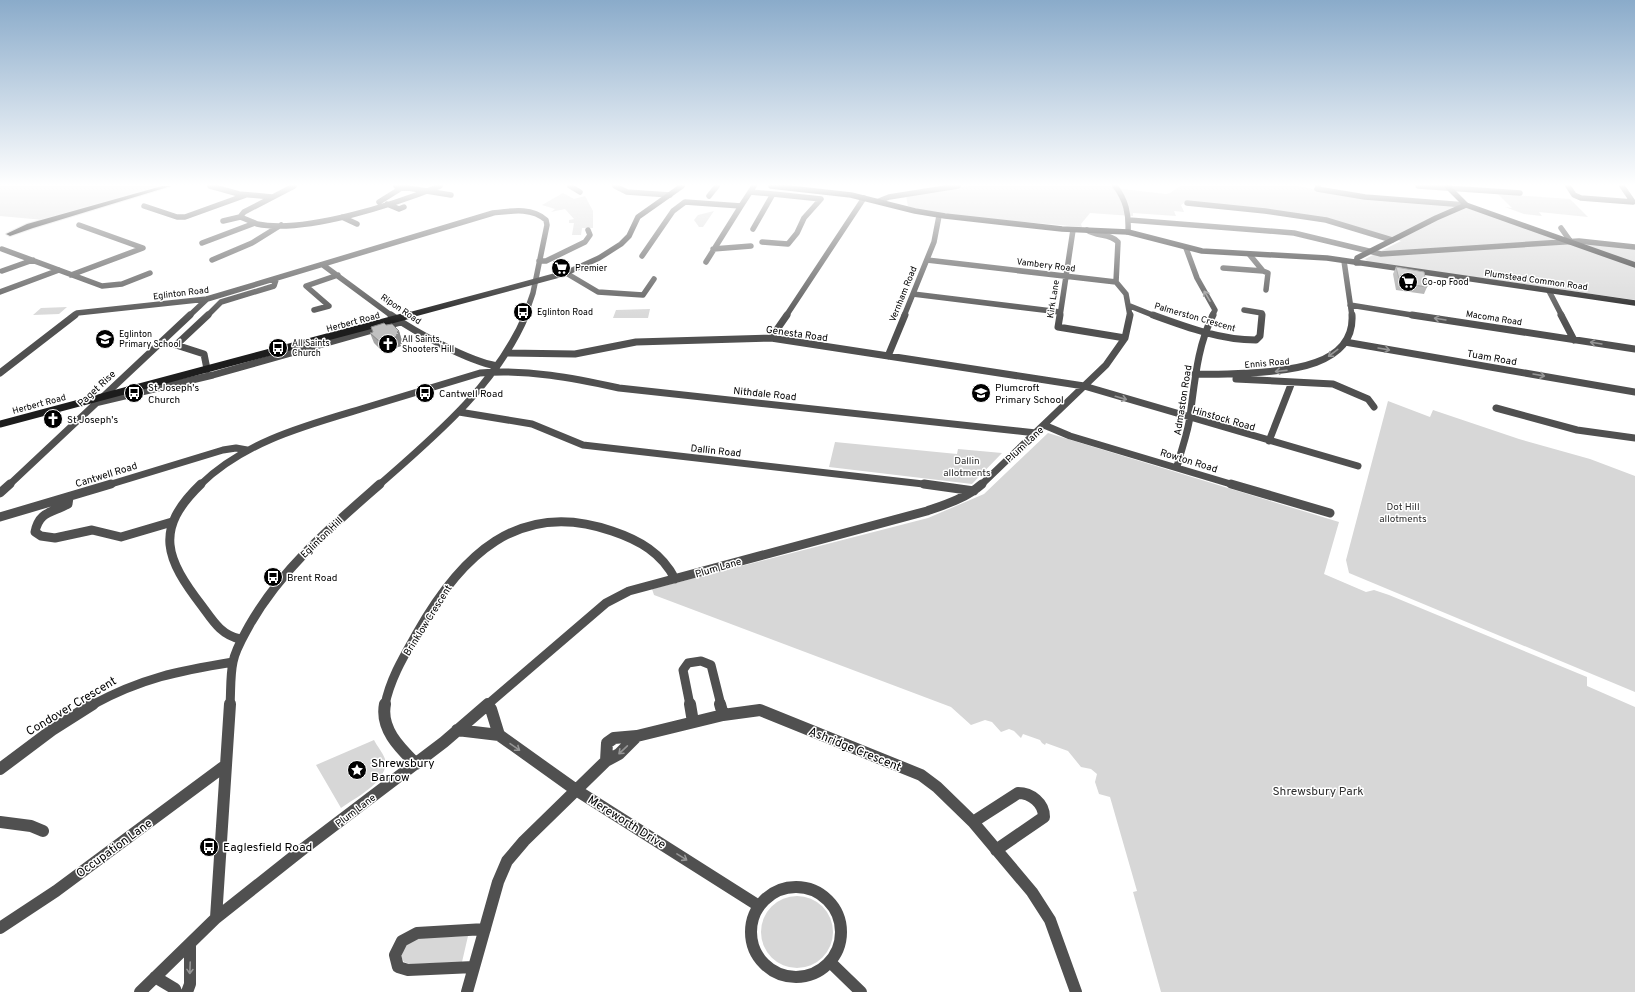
<svg xmlns="http://www.w3.org/2000/svg" width="1635" height="992" viewBox="0 0 1635 992" font-family="Overpass,sans-serif">
<style>
.green{fill:#d7d7d7}
.lines{fill:none;stroke-linecap:round;stroke-linejoin:round}
.highway-casing{stroke:#dbdbdb;stroke-width:2}
.street-far3{stroke:#505050;stroke-width:5.5}
.street-far2{stroke:#505050;stroke-width:7}
.street-far1{stroke:#505050;stroke-width:9}
.street{stroke:#505050;stroke-width:12}
.secondary-far1{stroke:#1d1d1d;stroke-width:5.5}
.secondary{stroke:#1d1d1d;stroke-width:7}
.highway{fill:#000;fill-rule:evenodd}
.wall{fill:#a5a5a5}
.shaded-wall{fill:#868686}
.building{fill:#c0c0c0;stroke:#868686}
.oneway{stroke:#969696}
.labels{text-anchor:middle;stroke-width:3;stroke-linejoin:round;paint-order:stroke}
.far-street-label{font-size:9px;fill:#000;stroke:#fff}
.far-poi-label{font-size:9px;fill:#000;stroke:#fff;text-anchor:start}
.street-label{font-size:10px;fill:#000;stroke:#fff}
.poi-label{font-size:10px;fill:#000;stroke:#fff;text-anchor:start}
.park-label{font-size:10px;fill:#2e2e2e;stroke:#fff}
.near-street-label{font-size:12px;fill:#000;stroke:#fff}
.near-poi-label{font-size:12px;fill:#000;stroke:#fff;text-anchor:start}
.near-park-label{font-size:12px;fill:#2e2e2e;stroke:#fff}
</style>
<rect width="100%" height="100%" fill="#fff"/>
<path class="green" d="M0 186H159L44 220 0 216Z
M968 186H1111L1114 188 1166 194 1170 193 1180 186H1299L1318 190 1456 205 1583 243 1635 248V300L1368 262 1365 259 1401 241 1331 219 1185 202 1181 205 1184 212 1174 211 1176 216 1133 213V216L1090 213 1081 224 1082 227 990 219 922 211 908 206 906 196Z
M563 193 574 199 585 196 593 211V228H582L581 235H572L574 223H569V220L574 219 565 209 551 212 555 209 542 205Z
M1498 194 1570 199 1588 217 1539 212 1542 216 1524 214 1505 207 1512 208Z
M714 211 703 227H699L694 220 698 215Z
M67 307 59 314 33 315 41 308Z
M650 309 648 318H613L616 310Z
M1388 401 1430 417 1433 410 1519 439 1590 459 1635 476V692L1349 573 1346 560Z
M1048 433 1339 522 1324 574 1366 592 1374 590 1389 595 1587 677V686L1635 707V992H1161L1133 892 1137 891 1110 797 1099 794 1095 782 1097 774 1091 769 1081 767 1068 751 1046 743 1045 745 1042 743 1040 740 1023 734 1021 738 1014 731 1009 729 1001 732 992 722 985 720 971 725 951 707 654 595 652 589 928 518 984 494Z
M835 442 957 454 958 449 1002 453 972 484 829 467Z
M374 740C377 746 383 753 385 759 390 781 355 798 341 808L316 765Z
M761 932a36 36 0 1 1 72 0a36 36 0 1 1-72 0Z
M468 936 462 962 410 964 404 962 401 957 405 946 417 938Z"/>
<g class="lines">
<g class="highway-casing">
<path id="highway" d="M162 186H171L33 228 10 236 6 234 27 224Z"/>
</g>
<path class="street-far3" d="M210 186 239 194 272 197
M294 186 244 212 240 217C246 219 252 222 257 224 305 234 395 204 440 186
M396 186 451 195
M570 186 580 192
M615 186 627 192 670 195
M1115 186C1126 200 1129 214 1128 232
M1318 186 1317 189 1365 197 1466 205
M1418 186 1520 193
M1568 186 1574 195 1581 198 1633 202 1622 186
M750 192 773 194 753 229
M709 196 717 186
M879 201 889 197 958 186
M379 202 403 187
M1187 203 1265 211 1326 220 1392 240
M387 204 399 209 404 207
M144 206 177 217H185L246 195
M342 217 357 224
M1129 220 1294 233 1381 254 1579 241 1635 247
M223 221 240 217
M1561 228 1571 242
M1087 230C1097 237 1110 233 1118 242L1116 282 1126 294 1130 316
M762 242 788 244 797 233 804 218 821 199 773 194
M202 243 255 223
M1186 248 1197 278 1215 310 1212 316
M2 249 102 286 122 284 150 273
M713 249 751 246
M1249 254 1263 271 1268 273 1266 290
M642 256 673 211 685 202 741 206 754 186
M212 260 252 243 281 225
M927 260 1116 282
M539 261H546L585 242 590 235 588 230
M1344 261 1352 316
M706 262 741 206
M323 265 392 316
M1223 268 1263 271
M2 271 33 260
M566 273 598 292 643 295 654 279
M71 275 143 248 79 225
M1549 291 1562 316
M0 292 59 270
M913 294 1060 312
M1350 305 1418 316
M1130 306 1155 316
M314 310 329 306 306 286 338 275
M1244 310 1262 313V316
M74 316 77 313 207 299 493 213C511 211 531 207 546 220L547 225 533 293 525 316
M189 316 207 299
M207 316 221 302 274 286 276 280
M786 316 864 198
M904 316 934 242 939 216
M1060 316 1073 230"/>
<path class="street-far2" d="M391 315C415 332 468 361 497 366
M1060 315 1058 327 1125 338
M1153 315C1186 327 1221 340 1256 340L1260 336 1262 315
M1412 315 1635 349
M1561 315 1574 340
M771 338 787 315
M1345 342 1635 392
M506 353 575 354 636 342 771 338 1084 386 1358 466
M888 356 905 315
M207 369 204 354 176 345 208 315
M0 373 75 315
M1195 374C1213 375 1232 374 1250 373 1287 371 1355 366 1352 315
M1236 379 1333 384 1368 399 1374 407
M95 403 213 375 401 322
M1496 408 1577 430 1635 438
M459 412 532 424 583 445 932 485
M1044 425 1070 436 1234 485
M1269 441 1292 382
M1177 467C1181 450 1188 433 1190 416 1195 381 1197 347 1213 315
M9 485 190 315
M108 485 223 450 236 448 247 450
M200 485C244 442 304 426 361 409 400 397 440 385 480 373 528 369 573 378 619 388L1036 433
M379 485C435 436 497 384 526 315
M981 485 1106 365 1125 338 1130 315"/>
<path class="street-far1" d="M201 484C153 530 166 559 202 606 213 621 221 635 240 639
M924 484 974 491
M1231 484 1330 513
M0 493 10 484
M69 497 68 504C52 513 39 511 35 532L41 536 55 538 92 530 121 537 172 522
M0 517 111 484
M92 705C142 678 178 671 233 662
M230 705C231 691 230 676 233 662 235 650 243 637 249 626 281 569 332 526 380 484
M385 705C390 679 404 656 417 633 460 557 518 498 612 531 639 540 662 553 675 579
M487 705 606 603 629 591 927 511C947 504 966 498 982 484
M690 705 683 670 688 663 701 661 711 665 721 705"/>
<path class="street" d="M385 704C380 729 400 748 416 764
M690 704 693 722
M720 704 723 715
M488 705 491 709 499 735 576 790 759 906
M457 730 499 735
M606 761 607 743 614 738 637 736 723 715 760 710 921 775 937 787 973 822 1032 892 1050 920 1076 992
M0 769 52 730 93 704
M0 822 31 826 43 831
M973 822 1018 793C1031 793 1044 803 1044 817L996 850
M751 932a45 45 0 1 1 90 0a45 45 0 1 1-90 0Z
M216 918 230 704
M0 928 56 891 226 765
M830 962 861 992
M474 967 408 970 398 967 395 955 402 941 417 933 485 929
M155 977 175 989 176 992
M140 992 216 918 303 849 444 742 488 704
M187 992 190 984V944
M467 992 498 882 507 861 524 841 606 761 619 754 637 736"/>
<path class="secondary-far1" d="M771 186 851 195 915 211 945 216 1062 229 1128 232 1202 251 1327 258 1635 303
M1447 186 1466 205
M1466 205 1635 265
M1356 263 1357 258 1436 218 1466 205
M406 316 566 273 599 258 621 244 629 236 638 217 682 186"/>
<path class="secondary" d="M0 424 410 315"/>
<use href="#highway" class="highway"/>
</g>
<path class="wall" d="M1396 267 1427 287 1424 294 1396 290 1393 274Z
M386 325 399 331 402 341 401 342 402 344H400L401 346 383 352 374 343 370 333Z"/>
<path class="shaded-wall" d="M399 331 402 341 401 342 402 344H400L401 346 383 352 380 342 396 335 397 332Z"/>
<path class="building" d="M1396 267 1424 272 1427 287 1400 283Z
M384 323 386 325 392 324 399 331 397 332 399 334 396 335 398 336 380 342 370 333 373 332 371 327Z"/>
<defs><path id="oneway-shaft" d="M-6 0H5M1.5-3L5.5 0L1.5 3" fill="none" stroke-width="1.6" stroke-linecap="round" stroke-linejoin="round"/></defs>
<g class="oneway">
<use href="#oneway-shaft" transform="translate(1207 296) rotate(-120)"/>
<use href="#oneway-shaft" transform="translate(1440 319) rotate(-171)"/>
<use href="#oneway-shaft" transform="translate(1596 343) rotate(-171)"/>
<use href="#oneway-shaft" transform="translate(1384 349) rotate(10)"/>
<use href="#oneway-shaft" transform="translate(1333 353) rotate(143)"/>
<use href="#oneway-shaft" transform="translate(1281 371) rotate(174)"/>
<use href="#oneway-shaft" transform="translate(1539 375) rotate(10)"/>
<use href="#oneway-shaft" transform="translate(1121 398) rotate(16)"/>
<use href="#oneway-shaft" transform="translate(515 747) rotate(35)"/>
<use href="#oneway-shaft" transform="translate(623 750) rotate(137)"/>
<use href="#oneway-shaft" transform="translate(682 857) rotate(32)"/>
<use href="#oneway-shaft" transform="translate(190 968) rotate(92)"/>
</g>
<linearGradient id="sky" x2="0" y2="1"><stop stop-color="#8aabca"/><stop offset="0.57" stop-color="#fff"/><stop offset="1" stop-color="#fff" stop-opacity="0"/></linearGradient>
<rect width="1635" height="324" fill="url(#sky)"/>
<defs>
<g id="supermarket-disc" transform="scale(1)"><circle r="9.5" fill="#000" stroke="#fff"/><path d="M-6-5.5h2.5l.6 2H6L4.5 2H-2.5L-4.4-4H-6ZM-1.5 3.2a1.3 1.3 0 1 0 .1 0ZM3 3.2a1.3 1.3 0 1 0 .1 0Z" fill="#fff"/></g>
<g id="bus-disc" transform="scale(1)"><circle r="9.5" fill="#000" stroke="#fff"/><path d="M-5-6H5V4H4V6H2V4H-2V6H-4V4H-5ZM-3.5-4V0h7V-4ZM-3.5 1.2v1.5H-2V1.2ZM2 1.2v1.5H3.5V1.2Z" fill="#fff"/></g>
<g id="school-disc" transform="scale(1)"><circle r="9.5" fill="#000" stroke="#fff"/><path d="M0-5L7-2L0 1L-7-2ZM-4 1L0 2.5L4 1V4Q0 6-4 4Z" fill="#fff"/></g>
<g id="church-disc" transform="scale(1)"><circle r="9.5" fill="#000" stroke="#fff"/><path d="M-1.2-6h2.4v3.5h3.3v2.4h-3.3V6h-2.4V-.1h-3.3v-2.4h3.3Z" fill="#fff"/></g>
<g id="sight-disc" transform="scale(1)"><circle r="9.5" fill="#000" stroke="#fff"/><path d="M0-6L1.8-2.2L6-1.7L2.9 1.2L3.7 5.4L0 3.3L-3.7 5.4L-2.9 1.2L-6-1.7L-1.8-2.2Z" fill="#fff"/></g>
</defs>
<g fill-rule="evenodd">
<use href="#supermarket-disc" x="561" y="268"/>
<use href="#supermarket-disc" x="1408" y="282"/>
<use href="#bus-disc" x="523" y="312"/>
<use href="#school-disc" x="105" y="339"/>
<use href="#church-disc" x="388" y="344"/>
<use href="#bus-disc" x="278" y="348"/>
<use href="#bus-disc" x="134" y="393"/>
<use href="#bus-disc" x="425" y="393"/>
<use href="#school-disc" x="981" y="393"/>
<use href="#church-disc" x="53" y="419"/>
<use href="#bus-disc" x="273" y="577"/>
<use href="#sight-disc" x="357" y="770"/>
<use href="#bus-disc" x="209" y="847"/>
</g>
<g class="labels">
<g class="far-street-label">
<text transform="translate(1046 265) rotate(7)" y="3">Vambery Road</text>
<text transform="translate(1536 280) rotate(8)" y="3">Plumstead Common Road</text>
<text transform="translate(181 293) rotate(-7)" y="3">Eglinton Road</text>
<text transform="translate(903 294) rotate(-68)" y="3">Vernham Road</text>
<text transform="translate(1053 299) rotate(-81)" y="3">Kirk Lane</text>
<text transform="translate(401 309) rotate(34)" y="3">Ripon Road</text>
<text transform="translate(1195 317) rotate(16)" y="3">Palmerston Crescent</text>
<text transform="translate(1494 318) rotate(9)" y="3">Macoma Road</text>
<text transform="translate(353 322) rotate(-15)" y="3">Herbert Road</text>
<text transform="translate(1267 363) rotate(-5)" y="3">Ennis Road</text>
<text transform="translate(39 404) rotate(-15)" y="3">Herbert Road</text>
</g>
<g class="far-poi-label">
<text x="575" y="271">Premier</text>
<text x="1422" y="285">Co-op Food</text>
<text x="537" y="315">Eglinton Road</text>
<text x="119" y="337">Eglinton<tspan x="119" dy="10">Primary School</tspan></text>
<text x="402" y="342">All Saints,<tspan x="402" dy="10">Shooters Hill</tspan></text>
<text x="292" y="346">All Saints<tspan x="292" dy="10">Church</tspan></text>
</g>
<g class="street-label">
<text transform="translate(797 333) rotate(8)" y="4">Genesta Road</text>
<text transform="translate(1492 357) rotate(10)" y="4">Tuam Road</text>
<text transform="translate(96 388) rotate(-43)" y="4">Paget Rise</text>
<text transform="translate(765 393) rotate(6)" y="4">Nithdale Road</text>
<text transform="translate(1182 400) rotate(-81)" y="4">Admaston Road</text>
<text transform="translate(1224 418) rotate(16)" y="4">Hinstock Road</text>
<text transform="translate(1024 444) rotate(-43)" y="4">Plum Lane</text>
<text transform="translate(716 450) rotate(6)" y="4">Dallin Road</text>
<text transform="translate(1189 460) rotate(17)" y="4">Rowton Road</text>
<text transform="translate(106 474) rotate(-17)" y="4">Cantwell Road</text>
<text transform="translate(321 537) rotate(-44)" y="4">Eglinton Hill</text>
<text transform="translate(718 567) rotate(-16)" y="4">Plum Lane</text>
<text transform="translate(427 620) rotate(-58)" y="4">Brinklow Crescent</text>
<text transform="translate(355 810) rotate(-37)" y="4">Plum Lane</text>
</g>
<g class="poi-label">
<text x="148" y="391">St Joseph's<tspan x="148" dy="12">Church</tspan></text>
<text x="995" y="391">Plumcroft<tspan x="995" dy="12">Primary School</tspan></text>
<text x="439" y="397">Cantwell Road</text>
<text x="67" y="423">St Joseph's</text>
<text x="287" y="581">Brent Road</text>
</g>
<g class="park-label">
<text x="967" y="464">Dallin<tspan x="967" dy="12">allotments</tspan></text>
<text x="1403" y="510">Dot Hill<tspan x="1403" dy="12">allotments</tspan></text>
</g>
<g class="near-street-label">
<text transform="translate(71 706) rotate(-31)" y="4">Condover Crescent</text>
<text transform="translate(855 749) rotate(22)" y="4">Ashridge Crescent</text>
<text transform="translate(627 822) rotate(32)" y="4">Mereworth Drive</text>
<text transform="translate(114 848) rotate(-36)" y="4">Occupation Lane</text>
</g>
<g class="near-poi-label">
<text x="371" y="767">Shrewsbury<tspan x="371" dy="14">Barrow</tspan></text>
<text x="223" y="851">Eaglesfield Road</text>
</g>
<g class="near-park-label">
<text x="1318" y="795">Shrewsbury Park</text>
</g>
</g>
</svg>
